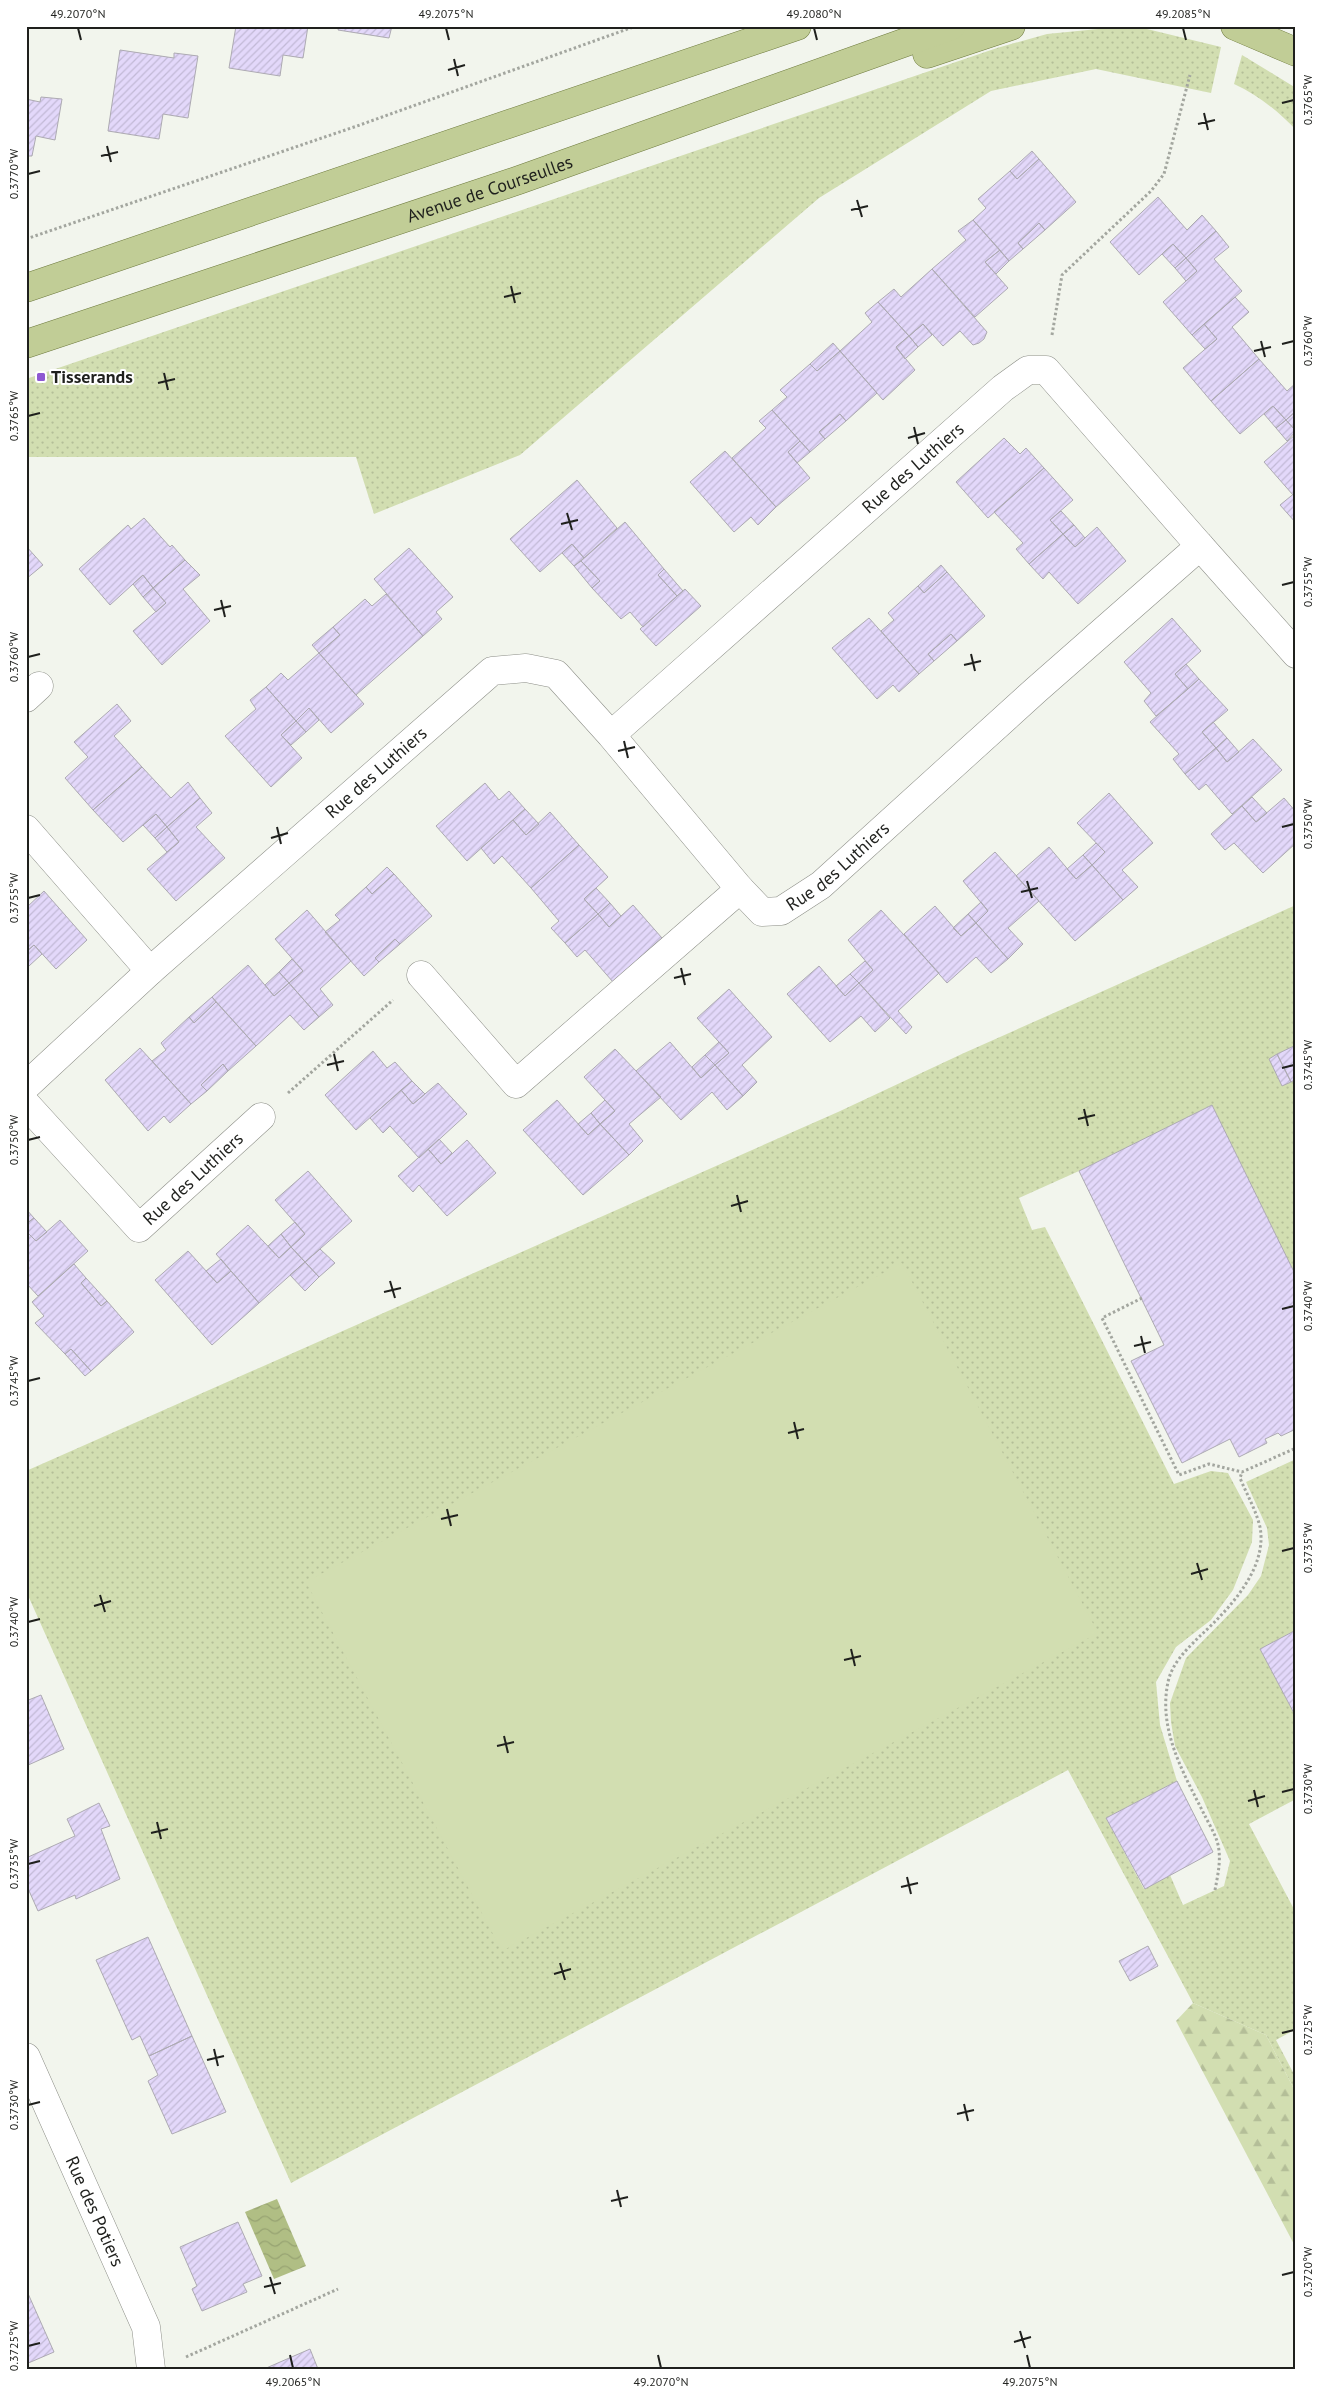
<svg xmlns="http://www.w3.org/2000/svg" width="1322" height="2395" viewBox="0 0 1322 2395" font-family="'PT Sans',sans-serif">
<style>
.grass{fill:url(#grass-dots)}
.forest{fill:url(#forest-firs)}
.park{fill:#d2deb1}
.water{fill:url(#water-waves)}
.building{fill:url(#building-hatch);stroke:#adaab2}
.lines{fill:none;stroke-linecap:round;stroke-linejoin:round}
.minor-casing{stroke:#8d8f88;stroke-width:29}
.major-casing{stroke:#6e7a3e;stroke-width:29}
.path{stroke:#a3a69f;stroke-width:3;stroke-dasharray:2.5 2.5;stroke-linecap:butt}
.minor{stroke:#fff;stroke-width:28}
.major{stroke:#c1cd96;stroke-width:28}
.ticks{fill:none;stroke:#1f201d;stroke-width:2}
.poi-dot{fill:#8e59d2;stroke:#fff;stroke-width:2}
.labels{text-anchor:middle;stroke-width:4;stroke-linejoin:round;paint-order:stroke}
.street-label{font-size:18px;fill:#1f201d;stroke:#fff}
.poi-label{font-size:18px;font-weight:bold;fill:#1f201d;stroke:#fff;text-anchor:start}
.neatline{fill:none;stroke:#1f201d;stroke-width:2}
.ticks-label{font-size:12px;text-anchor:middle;fill:#1f201d}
</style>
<defs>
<pattern id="grass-dots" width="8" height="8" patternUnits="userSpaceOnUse" patternTransform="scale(1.25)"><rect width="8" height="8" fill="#d2deb1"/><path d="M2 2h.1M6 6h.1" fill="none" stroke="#b4be98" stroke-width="1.8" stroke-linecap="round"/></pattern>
<pattern id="forest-firs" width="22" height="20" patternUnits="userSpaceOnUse" patternTransform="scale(1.25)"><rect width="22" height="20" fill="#d2deb1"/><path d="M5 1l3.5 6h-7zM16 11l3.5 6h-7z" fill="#b4be98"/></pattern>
<pattern id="water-waves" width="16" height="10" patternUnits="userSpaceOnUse" patternTransform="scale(1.25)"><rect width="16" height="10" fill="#b0be84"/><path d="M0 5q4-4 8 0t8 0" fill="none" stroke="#97a372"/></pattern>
<pattern id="building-hatch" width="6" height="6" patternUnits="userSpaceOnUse" patternTransform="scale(1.25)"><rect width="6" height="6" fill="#e3d8fa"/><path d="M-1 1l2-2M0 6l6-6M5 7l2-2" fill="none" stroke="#c2b9d6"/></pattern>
</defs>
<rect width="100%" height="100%" fill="#f2f5ed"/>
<path class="grass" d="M1098 29H1147L1221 47 1211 93 1096 69 991 91 819 198 520 455 374 514 356 457H26V379L997 48 1047 34Z
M1242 55 1296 88V130C1278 111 1258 95 1234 84Z
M1296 905V1276L1212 1106 1079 1171 1019 1198 1032 1230 1045 1227 1174 1484 1211 1471 1228 1473 1253 1520 1252 1542 1233 1590 1211 1620 1176 1647 1156 1682 1160 1725 1177 1781 1106 1818 1144 1889 1170 1875 1183 1905 1224 1886 1230 1861 1202 1797 1175 1746 1171 1722 1170 1703 1186 1658 1248 1595 1261 1576 1269 1545 1267 1528 1246 1482 1296 1459V1630L1260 1649 1296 1717V1799L1249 1824 1296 1913V2029L1276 2040 1296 2078V2093L1266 2035 1193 2003 1068 1770 291 2183 26 1591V1471L838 1112 964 1053Z"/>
<path class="forest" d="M1193 2003 1266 2035 1296 2093V2248L1176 2021Z"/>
<path class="park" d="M902 1263 1098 1633 502 1951 306 1582Z"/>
<path class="water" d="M277 2199 306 2266 274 2279 245 2212Z"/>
<path class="building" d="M236 26H308L303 58 283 55 280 76 229 68Z
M339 26H392L389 38 338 30Z
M120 50 174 58V53L198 56 188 118 163 114 159 139 108 131Z
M41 97 62 99 55 140 36 136 32 156H26V99L40 102Z
M1032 151 1039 159 1017 179 1010 171Z
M1039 159 1076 202 1045 230 1039 223 1018 243 1023 249 1009 261 973 220 986 208 978 199 1010 171 1017 179Z
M1158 197 1187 230 1202 215 1216 231 1186 258 1173 244 1139 275 1110 242Z
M973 220 1000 250 985 262 1008 288 975 317 932 269 966 240 958 231Z
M1039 223 1045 230 1023 249 1018 243Z
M1216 231 1229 247 1214 259 1242 291 1192 335 1163 302 1197 271 1186 258Z
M1173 244 1186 258 1175 268 1162 254Z
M1000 250 1009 261 996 274 985 262Z
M1186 258 1197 271 1186 281 1175 268Z
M932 269 987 332 984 339 979 343 973 345 960 331 943 346 923 324 909 336 878 302 894 289 901 297Z
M1235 297 1249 312 1232 327 1259 359 1211 401 1183 368 1217 339 1204 324Z
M878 302 909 336 896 347 915 370 883 400 840 351 872 322 865 313Z
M923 324 932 335 918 347 909 336Z
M1204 324 1217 339 1205 349 1192 335Z
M909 336 918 347 905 359 896 347Z
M833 343 840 351 817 371 810 364Z
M840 351 877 393 846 421 840 414 819 432 825 439 810 452 772 410 787 397 780 390 810 364 817 371Z
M1259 359 1287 391 1296 383V411L1286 420 1273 406 1240 434 1211 401Z
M1273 406 1286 420 1276 428 1264 414Z
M772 410 800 441 788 452 810 478 776 507 732 458 766 428 759 421Z
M1296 411V431L1286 420Z
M840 414 846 421 825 439 819 432Z
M1286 420 1296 431 1287 441 1276 428Z
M1296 434V492L1293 495 1264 462Z
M1004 438 1020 454 1026 448 1044 468 988 518 956 482Z
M800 441 810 452 797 463 788 452Z
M725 451 776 507 758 525 751 517 734 532 690 482Z
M1044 468 1073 500 1050 520 1063 534 1029 564 1016 549 1023 543 994 512Z
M577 480 617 528 584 558 572 544 540 572 510 539Z
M1296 492V523L1280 505Z
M1061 511 1074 525 1063 534 1050 520Z
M144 518 170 547 172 545 185 560 153 588 143 575 110 605 79 569 128 525 131 529Z
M625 522 664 569 658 575 677 596 643 627 630 612 621 619 592 588 600 581 581 561Z
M1074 525 1085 538 1075 547 1063 534Z
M1097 527 1126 561 1078 604 1049 572 1043 579 1029 564 1063 534 1075 547Z
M572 544 584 558 574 566 562 553Z
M26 546 43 565 26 579Z
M409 548 453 597 436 612 442 619 423 636 374 579Z
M185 560 200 575 183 589 210 621 162 665 133 631 166 603 153 588Z
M581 561 600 581 592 588 574 566Z
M941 565 947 572 924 593 918 586Z
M664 569 683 591 677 596 658 575Z
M947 572 985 616 957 641 951 634 928 654 934 661 919 674 881 631 894 620 888 613 918 586 924 593Z
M143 575 153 588 143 597 133 584Z
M153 588 166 603 156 612 143 597Z
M685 589 701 606 656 646 640 629Z
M386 594 423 636 356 695 319 653 340 635 333 627 365 599 372 606Z
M869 618 919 674 899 692 893 685 877 699 832 648Z
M1172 618 1201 651 1175 674 1188 689 1156 716 1144 701 1151 693 1124 662Z
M333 627 340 635 319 653 312 645Z
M951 634 957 641 934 661 928 654Z
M319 653 364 704 331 733 309 708 296 721 266 687 281 673 288 680Z
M1186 664 1199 679 1188 689 1175 674Z
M1199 679 1228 710 1202 732 1216 748 1185 774 1173 759 1179 754 1150 722Z
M266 687 296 721 281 735 302 758 271 787 225 736 256 709 250 700Z
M117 704 131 721 114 736 142 767 93 810 65 778 88 757 74 742Z
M309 708 319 720 306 732 296 721Z
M296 721 306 732 291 745 281 735Z
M1213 722 1227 738 1216 748 1202 732Z
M1227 738 1239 752 1227 762 1216 748Z
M1253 739 1282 770 1232 814 1206 784 1199 790 1185 774 1216 748 1227 762Z
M142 767 171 798 188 782 200 798 167 827 156 814 123 842 93 810Z
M485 783 499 800 509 791 525 809 467 861 436 826Z
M1109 793 1153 843 1122 870 1138 887 1123 900 1092 865 1105 852 1077 823Z
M1252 797 1267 813 1256 822 1242 806Z
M200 798 212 813 196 827 225 858 176 901 147 869 179 842 167 827Z
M1284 798 1296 812V843L1263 873 1234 843 1225 850 1211 834 1242 806 1256 822Z
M525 809 539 824 526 835 513 820Z
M550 812 579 845 531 888 502 856 494 864 481 848 513 820 526 835Z
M156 814 167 827 155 838 143 825Z
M167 827 179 842 167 852 155 838Z
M1096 843 1105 852 1092 865 1083 855Z
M579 845 608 877 584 899 598 914 565 943 551 928 559 921 531 888Z
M1049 847 1076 879 1092 865 1123 900 1075 941 1016 876Z
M995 852 1039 901 1008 928 1023 944 1008 959 976 923 988 911 963 881Z
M1083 855 1092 865 1076 879 1067 869Z
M387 867 394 874 372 894 366 887Z
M394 874 432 916 400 944 395 939 375 958 379 962 364 976 325 932 340 920 335 915 366 887 372 894Z
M596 888 610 903 598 914 584 899Z
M44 891 87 940 56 969 34 945 26 952V908Z
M981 902 988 911 976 923 968 914Z
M610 903 621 916 609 927 598 914Z
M633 905 662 938 613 982 585 950 577 957 565 943 598 914 609 927Z
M935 906 961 936 976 923 1008 959 991 973 976 957 947 983 904 934Z
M307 910 351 961 320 989 333 1005 319 1017 289 983 303 971 275 939Z
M881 910 939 973 898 1011 912 1027 906 1034 859 983 873 970 848 940Z
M968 914 976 923 961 936 953 928Z
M395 939 400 944 379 962 375 958Z
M34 945 42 954 29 966 26 963V952Z
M292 959 303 971 289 983 279 972Z
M865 961 873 970 859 983 850 974Z
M248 965 274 996 289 983 319 1017 304 1030 290 1015 256 1046 212 997Z
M819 966 845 996 859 983 890 1018 875 1032 861 1016 830 1042 787 994Z
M279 972 289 983 274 996 265 985Z
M850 974 859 983 845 996 836 986Z
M729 989 772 1037 742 1065 757 1082 743 1096 715 1065 729 1053 697 1018Z
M212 997 216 1002 194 1023 189 1017Z
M216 1002 256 1046 228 1071 223 1064 201 1085 207 1091 191 1104 152 1061 166 1050 161 1043 189 1017 194 1023Z
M670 1042 701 1078 715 1065 743 1096 727 1110 712 1092 681 1120 636 1071Z
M719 1042 729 1053 715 1065 705 1055Z
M1296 1045V1079L1291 1082 1277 1054Z
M140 1048 191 1104 170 1123 164 1116 148 1131 105 1080Z
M615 1049 661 1097 629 1124 643 1141 629 1155 600 1124 615 1111 584 1077Z
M373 1051 387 1068 395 1062 412 1081 356 1130 325 1095Z
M1277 1054 1291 1082 1282 1086 1269 1059Z
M705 1055 715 1065 701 1078 692 1067Z
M223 1064 228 1071 207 1091 201 1085Z
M412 1081 425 1094 413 1104 401 1090Z
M438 1083 467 1114 419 1158 390 1126 383 1133 370 1118 401 1090 413 1104Z
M557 1100 588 1135 600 1124 629 1155 583 1195 523 1130Z
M605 1100 615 1111 600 1124 591 1113Z
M1212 1105 1296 1276V1429L1281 1436 1278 1433 1265 1439 1267 1443 1239 1457 1230 1439 1182 1463 1131 1361 1164 1345 1079 1171Z
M591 1113 600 1124 588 1135 578 1124Z
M439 1139 452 1153 441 1164 428 1149Z
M467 1140 496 1173 447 1216 419 1185 413 1192 398 1176 428 1149 441 1164Z
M308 1171 352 1221 305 1262 291 1247 305 1234 275 1200Z
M26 1209 34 1218 26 1224Z
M34 1218 47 1232 36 1241 26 1231V1224Z
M60 1220 88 1251 38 1296 26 1283V1231L36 1241Z
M295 1222 305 1234 291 1247 281 1234Z
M248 1225 279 1258 291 1247 305 1262 259 1303 216 1254Z
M281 1234 291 1247 279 1258 268 1246Z
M320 1249 335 1263 319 1277 305 1262Z
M188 1251 217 1283 231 1271 259 1303 212 1345 155 1280Z
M221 1259 231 1271 217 1283 206 1271Z
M305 1262 319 1277 305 1291 290 1275Z
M74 1264 86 1278 81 1283 101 1306 107 1301 134 1332 91 1371 71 1349 65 1354 35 1323 44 1316 32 1302Z
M86 1278 107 1301 101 1306 81 1283Z
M71 1349 91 1371 85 1376 65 1354Z
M1296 1630V1717L1260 1649Z
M41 1695 64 1749 26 1766V1701Z
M1177 1781 1213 1852 1145 1889 1106 1818Z
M99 1803 110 1826 101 1829 120 1879 76 1899 75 1895 38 1911 26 1884V1858L75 1836 67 1819Z
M148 1937 192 2036 149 2056 140 2036 132 2040 96 1960Z
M1148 1946 1158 1966 1130 1981 1119 1961Z
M192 2036 226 2112 172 2134 148 2081 158 2075 149 2056Z
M238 2222 262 2276 243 2284 247 2292 202 2311 192 2289 197 2286 180 2247Z
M26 2289 54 2352 26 2364Z
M310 2349 318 2369H264Z"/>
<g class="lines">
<g class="minor-casing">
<g id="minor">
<path d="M1200 546 1296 654"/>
<path d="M26 698 39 686"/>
<path d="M26 829 150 971"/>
<path d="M421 975 516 1084 740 889"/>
<path id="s1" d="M26 1086 150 971 492 671 526 668 556 674 611 735 740 889 762 912 781 911 821 885 1036 690 1200 546 1046 370H1028L1003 388 611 735"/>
<path id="s2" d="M26 1104 139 1228 261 1117"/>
<path id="s3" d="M26 2057 146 2327 151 2369"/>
</g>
</g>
<g class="major-casing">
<g id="major">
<path d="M1235 26 1296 52"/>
<path d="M927 54 1011 26"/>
<path d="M26 288 797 26"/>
<path id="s4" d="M26 344 519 180 951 26"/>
</g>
</g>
<path class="path" d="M26 239 357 126 636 26
M1052 335 1062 275 1151 191 1164 174 1190 75
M288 1093 393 1000
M1142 1298 1102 1318 1179 1475 1209 1464 1242 1472 1296 1448
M1215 1890C1218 1874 1222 1857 1217 1841 1214 1832 1208 1822 1204 1814 1183 1772 1158 1730 1168 1682 1172 1663 1187 1649 1200 1636 1228 1610 1268 1569 1260 1527 1256 1510 1247 1495 1240 1478L1242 1472
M186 2357 338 2289"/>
<use href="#minor" class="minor"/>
<use href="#major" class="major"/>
</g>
<path class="ticks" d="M78 28 81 40M446 28 449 40M814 28 817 40M1183 28 1186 40M454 59 458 76M448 70 465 65M1282 103 1294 100M1204 113 1208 130M1198 124 1215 120M107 146 111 162M101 156 118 152M28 174 40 171M857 200 862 217M851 210 868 206M511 286 515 303M504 297 521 293M1261 341 1265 357M1282 344 1294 341M1254 351 1271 347M164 373 168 390M158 383 175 379M28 416 40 413M914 427 918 444M908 438 925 433M567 513 572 530M561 524 578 520M1282 585 1294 582M221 600 225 617M214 610 231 606M971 654 975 671M28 657 40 654M964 665 981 661M624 741 628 758M618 751 635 747M277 827 281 844M1282 827 1294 824M271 838 288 833M1027 881 1032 898M1021 892 1038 888M28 898 40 895M681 968 685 985M674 978 691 974M334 1054 338 1071M327 1065 344 1061M1282 1068 1294 1065M1084 1109 1088 1126M1078 1119 1095 1115M28 1140 40 1137M737 1195 741 1212M731 1206 748 1201M390 1281 395 1298M384 1292 401 1288M1282 1309 1294 1306M1141 1336 1145 1353M1134 1346 1151 1342M28 1381 40 1378M794 1422 798 1439M788 1433 804 1429M447 1509 451 1526M441 1519 458 1515M1282 1551 1294 1548M1197 1563 1202 1580M1191 1574 1208 1569M100 1595 105 1612M94 1606 111 1601M28 1622 40 1619M851 1649 855 1666M844 1660 861 1656M504 1736 508 1753M497 1746 514 1742M1254 1790 1258 1807M1282 1792 1294 1789M1248 1801 1265 1796M157 1822 161 1839M151 1833 168 1829M28 1864 40 1861M907 1877 911 1894M901 1887 918 1883M560 1963 565 1980M554 1974 571 1969M1282 2033 1294 2030M214 2049 218 2066M207 2060 224 2056M964 2104 968 2121M28 2105 40 2102M957 2114 974 2110M617 2190 621 2207M611 2201 628 2197M1282 2275 1294 2272M270 2277 275 2294M264 2287 281 2283M1020 2331 1025 2348M1014 2342 1031 2337M28 2346 40 2343M290 2355 293 2368M658 2355 661 2368M1027 2355 1030 2368"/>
<rect class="poi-dot" x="36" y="372" width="10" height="10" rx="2.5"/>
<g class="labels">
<g class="street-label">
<text dy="6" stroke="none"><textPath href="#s4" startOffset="489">Avenue de Courseulles</textPath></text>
<text transform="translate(913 468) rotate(-41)" y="6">Rue des Luthiers</text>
<text dy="6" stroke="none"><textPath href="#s1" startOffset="470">Rue des Luthiers</textPath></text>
<text dy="6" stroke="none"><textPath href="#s1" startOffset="1095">Rue des Luthiers</textPath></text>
<text dy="6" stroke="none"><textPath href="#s2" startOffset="241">Rue des Luthiers</textPath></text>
<text dy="6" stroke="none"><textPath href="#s3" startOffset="169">Rue des Potiers</textPath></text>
</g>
<g class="poi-label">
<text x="51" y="383">Tisserands</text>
</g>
</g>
<rect width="1322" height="2395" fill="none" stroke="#ffffff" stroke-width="55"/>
<rect x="28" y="28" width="1266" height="2340" class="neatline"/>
<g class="ticks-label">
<text x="78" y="18">49.2070°N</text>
<text x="446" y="18">49.2075°N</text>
<text x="814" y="18">49.2080°N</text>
<text x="1183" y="18">49.2085°N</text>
<text transform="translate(1308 100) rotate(-90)" y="4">0.3765°W</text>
<text transform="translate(14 174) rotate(-90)" y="4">0.3770°W</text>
<text transform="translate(1308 341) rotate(-90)" y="4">0.3760°W</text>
<text transform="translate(14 416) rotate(-90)" y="4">0.3765°W</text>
<text transform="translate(1308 582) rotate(-90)" y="4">0.3755°W</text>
<text transform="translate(14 657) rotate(-90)" y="4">0.3760°W</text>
<text transform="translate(1308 824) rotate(-90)" y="4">0.3750°W</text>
<text transform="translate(14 898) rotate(-90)" y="4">0.3755°W</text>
<text transform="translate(1308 1065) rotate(-90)" y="4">0.3745°W</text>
<text transform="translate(14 1140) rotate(-90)" y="4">0.3750°W</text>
<text transform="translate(1308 1306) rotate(-90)" y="4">0.3740°W</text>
<text transform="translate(14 1381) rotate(-90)" y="4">0.3745°W</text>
<text transform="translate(1308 1548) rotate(-90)" y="4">0.3735°W</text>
<text transform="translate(14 1622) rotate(-90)" y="4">0.3740°W</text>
<text transform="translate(1308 1789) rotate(-90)" y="4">0.3730°W</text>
<text transform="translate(14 1864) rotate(-90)" y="4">0.3735°W</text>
<text transform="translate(1308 2030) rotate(-90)" y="4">0.3725°W</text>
<text transform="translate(14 2105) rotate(-90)" y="4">0.3730°W</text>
<text transform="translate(1308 2272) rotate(-90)" y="4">0.3720°W</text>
<text transform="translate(14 2346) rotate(-90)" y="4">0.3725°W</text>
<text x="293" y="2386">49.2065°N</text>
<text x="661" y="2386">49.2070°N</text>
<text x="1030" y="2386">49.2075°N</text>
</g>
</svg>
